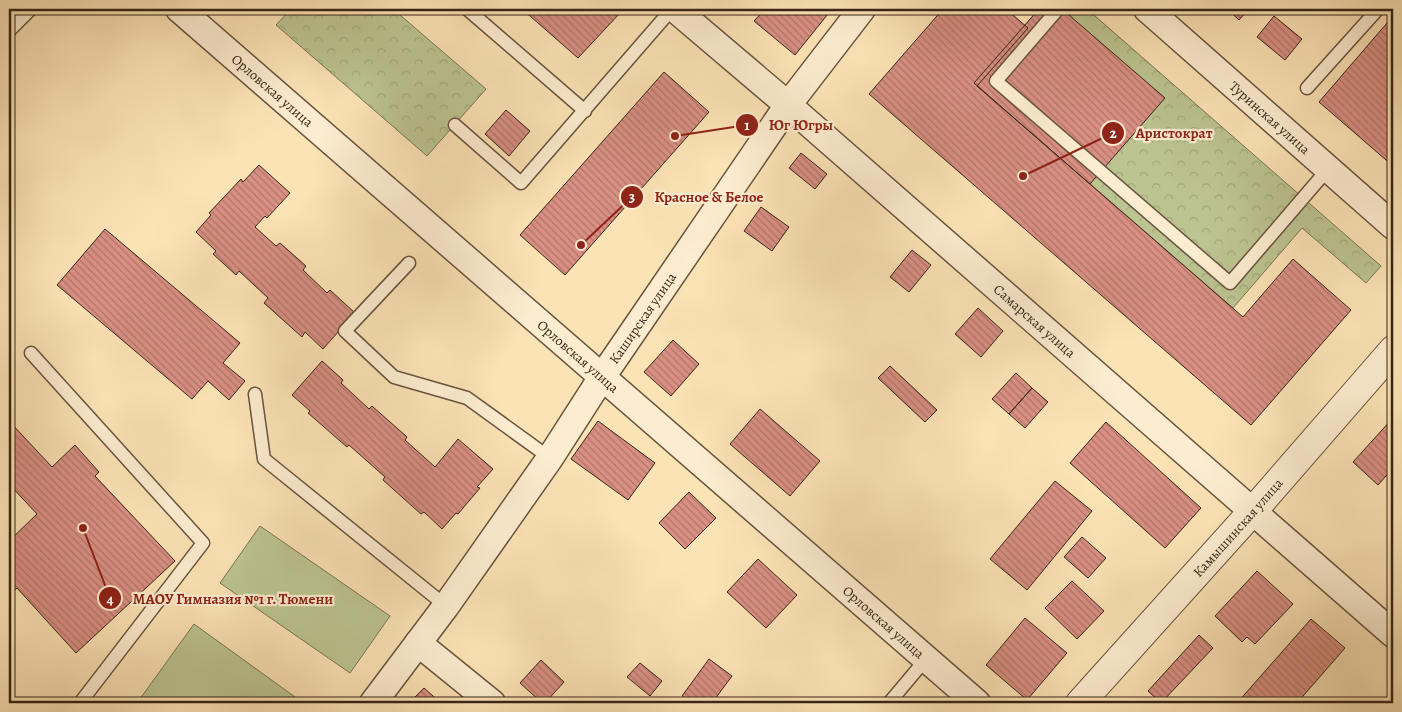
<svg xmlns="http://www.w3.org/2000/svg" width="1402" height="712" viewBox="0 0 1402 712" font-family="Alegreya,serif">
<style>
.park{fill:url(#park-crowns);stroke:#7a7454}
.pitch{fill:#bcc491;stroke:#7a7454}
.building{fill:url(#building-back-hatch);stroke:#372516}
.lines{fill:none;stroke-linecap:round;stroke-linejoin:round}
.service-casing{stroke:#68543e;stroke-width:15}
.minor-casing{stroke:#68543e;stroke-width:29}
.tertiary-casing{stroke:#68543e;stroke-width:30}
.service{stroke:#fdedd0;stroke-width:12}
.minor{stroke:#fdedd0;stroke-width:26}
.tertiary{stroke:#fdedd0;stroke-width:28}
.labels{text-anchor:middle;stroke-width:4.5;stroke-linejoin:round;paint-order:stroke}
.street-label{font-size:14px;fill:#372516;stroke:#fdedd0}
.leader{fill:none;stroke:#8f2418;stroke-width:2}
.callout-dot{fill:#8f2418;stroke:#fdedd0;stroke-width:2}
.mark-label{font-size:15px;text-anchor:middle;font-weight:bold;fill:#fff}
.callout-label{font-size:15px;text-anchor:middle;font-weight:bold;fill:#8f2418;stroke:#fdedd0;stroke-width:4.5;stroke-linejoin:round;paint-order:stroke}
</style>
<defs>
<pattern id="park-crowns" width="20" height="18" patternUnits="userSpaceOnUse" patternTransform="scale(1.25)"><rect width="20" height="18" fill="#bcc491"/><path d="M2 6a3 3 0 1 1 6 0M12 15a3 3 0 1 1 6 0" fill="none" stroke="#a2a87c"/></pattern>
<pattern id="building-back-hatch" width="6" height="6" patternUnits="userSpaceOnUse" patternTransform="scale(1.25)"><rect width="6" height="6" fill="#d99083"/><path d="M-1 5l2 2M0 0l6 6M5-1l2 2" fill="none" stroke="#b1756a"/></pattern>
</defs>
<rect width="100%" height="100%" fill="#fce3b6"/>
<filter id="stains"><feTurbulence type="fractalNoise" baseFrequency=".004" numOctaves="4"/><feColorMatrix values="0 0 0 0 .2 0 0 0 0 .09 0 0 0 0 .02 0 0 0 .5 -.17"/></filter>
<radialGradient id="worn" r=".72"><stop offset=".6" stop-color="#630" stop-opacity="0"/><stop offset="1" stop-color="#630" stop-opacity=".3"/></radialGradient>
<path class="park" d="M291 9H393L486 89 427 156 276 25Z
M1039 9H1087L1381 266 1366 283 1302 228 1233 308 974 83Z"/>
<path class="pitch" d="M260 526 390 616 350 673 220 583Z
M194 624 295 697 291 703H137Z"/>
<path class="building" d="M522 9H615L620 13 578 58Z
M765 9H832L795 55 754 21Z
M943 9H1006L1028 28 977 86 1243 317 1293 259 1351 310 1251 425 869 94Z
M1039 9H1062L1165 98 1090 184 974 83Z
M1227 9H1249L1239 20Z
M1274 16 1302 39 1285 60 1257 37Z
M1393 16V166L1319 102Z
M664 72 709 112 565 275 520 235Z
M506 110 530 131 509 156 485 134Z
M801 153 827 174 815 189 789 168Z
M259 165 290 193 267 218 265 216 255 227 276 246 280 243 306 266 303 270 327 293 330 290 355 313 323 349 305 332 302 337 264 303 268 298 239 271 236 275 213 254 216 251 196 232 211 215 209 213 241 179 243 182Z
M761 207 789 227 772 251 744 231Z
M105 229 240 343 223 363 245 381 229 400 208 381 192 399 57 285Z
M912 250 931 265 909 292 890 277Z
M978 308 1003 331 981 357 955 334Z
M673 340 699 364 671 396 644 372Z
M322 361 343 380 341 383 369 409 372 406 407 437 405 440 435 467 458 439 493 469 477 487 480 488 458 514 456 513 442 529 424 512 421 514 383 480 385 477 349 445 347 447 308 413 310 411 292 395Z
M890 366 937 410 925 422 878 378Z
M1016 373 1032 388 1009 414 992 399Z
M1032 388 1048 402 1025 428 1009 414Z
M760 409 820 461 790 496 730 444Z
M1392 419 1393 468 1378 485 1353 462Z
M9 421 52 467 75 445 99 472 95 476 175 561 76 653 17 588 9 596V541L37 514 9 484Z
M598 421 655 463 628 500 571 459Z
M1106 422 1201 508 1165 548 1070 463Z
M1055 481 1092 511 1027 590 990 559Z
M689 492 716 518 685 549 659 523Z
M1082 537 1106 558 1088 578 1064 557Z
M758 559 797 595 766 628 727 592Z
M1257 571 1293 604 1255 644 1247 637 1242 642 1215 616Z
M1072 581 1104 611 1077 639 1045 608Z
M1025 618 1067 653 1027 700 986 665Z
M1311 619 1345 648 1297 703H1237Z
M1199 635 1213 648 1161 703 1148 691Z
M709 659 732 676 712 703H693L682 696Z
M541 660 564 682 545 703H542L520 683Z
M640 663 662 681 650 696 627 677Z
M424 688 441 703H409Z"/>
<g class="lines">
<g class="service-casing">
<path id="service" d="M467 9 585 111
M1058 9 996 81 1230 283 1328 169
M9 31 31 9
M1307 88 1378 9
M455 125 521 183 672 9
M409 263 345 331 394 377 467 398 550 458
M31 353 203 543 80 703
M255 394 264 459 446 606
M889 703 926 659"/>
</g>
<g class="minor-casing">
<g id="minor">
<path id="s1" d="M179 9 977 703"/>
<path id="s2" d="M675 9 788 105 1393 634"/>
<path id="s3" d="M1147 9 1393 226"/>
<path d="M418 643 492 703"/>
<path id="s4" d="M373 703 446 606 550 458 602 377 788 105 862 9"/>
</g>
</g>
<g class="tertiary-casing">
<g id="tertiary">
<path id="s5" d="M1080 703 1252 512 1393 350"/>
</g>
</g>
<use href="#service" class="service"/>
<use href="#minor" class="minor"/>
<use href="#tertiary" class="tertiary"/>
</g>
<g class="labels">
<g class="street-label">
<text dy="5" stroke="none"><textPath href="#s1" startOffset="124">Орловская улица</textPath></text>
<text dy="5" stroke="none"><textPath href="#s3" startOffset="164">Туринская улица</textPath></text>
<text dy="5" stroke="none"><textPath href="#s4" startOffset="470">Каширская улица</textPath></text>
<text dy="5" stroke="none"><textPath href="#s2" startOffset="476">Самарская улица</textPath></text>
<text dy="5" stroke="none"><textPath href="#s1" startOffset="529">Орловская улица</textPath></text>
<text dy="5" stroke="none"><textPath href="#s5" startOffset="236">Камышинская улица</textPath></text>
<text dy="5" stroke="none"><textPath href="#s1" startOffset="934">Орловская улица</textPath></text>
</g>
</g>
<path class="leader" d="M675 136L747 125M1023 176L1113 133M581 245L632 197M83 528L110 598"/>
<g class="callout-dot">
<circle cx="675" cy="136" r="5"/>
<circle cx="1023" cy="176" r="5"/>
<circle cx="581" cy="245" r="5"/>
<circle cx="83" cy="528" r="5"/>
<circle cx="747" cy="125" r="12"/>
<circle cx="1113" cy="133" r="12"/>
<circle cx="632" cy="197" r="12"/>
<circle cx="110" cy="598" r="12"/>
</g>
<g class="mark-label">
<text x="747" y="130">1</text>
<text x="1113" y="138">2</text>
<text x="632" y="202">3</text>
<text x="110" y="604">4</text>
</g>
<g class="callout-label">
<text x="801" y="130">Юг Югры</text>
<text x="1174" y="138">Аристократ</text>
<text x="709" y="202">Красное &amp; Белое</text>
<text x="233" y="604">МАОУ Гимназия №1 г. Тюмени</text>
</g>
<rect width="1402" height="712" fill="none" stroke="#fce3b6" stroke-width="30"/>
<rect x="10" y="10" width="1382" height="692" fill="none" stroke="#372516" stroke-width="2.5"/>
<rect x="15" y="15" width="1372" height="682" fill="none" stroke="#372516"/>
<rect width="100%" height="100%" filter="url(#stains)"/>
<rect width="100%" height="100%" fill="url(#worn)"/>
</svg>
